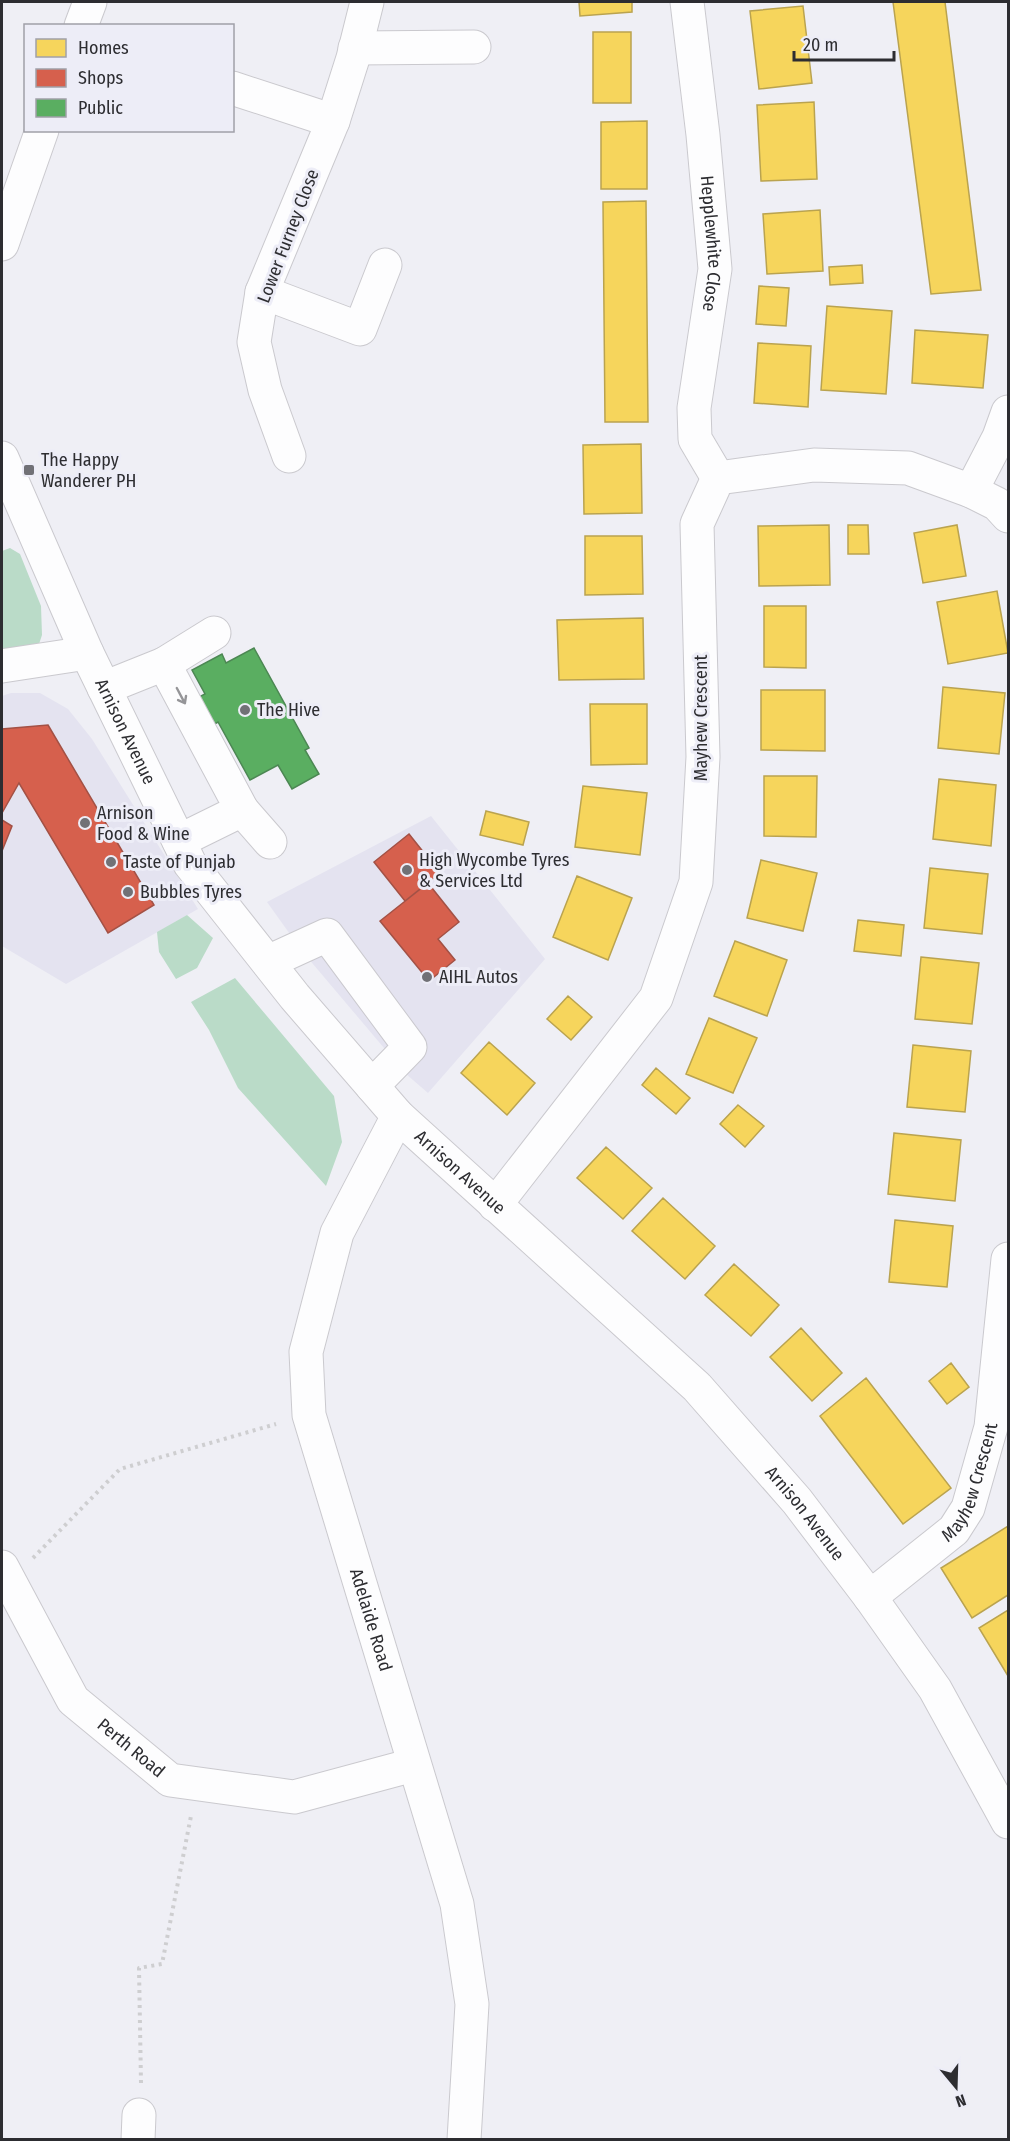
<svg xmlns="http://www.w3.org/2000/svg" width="1010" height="2141" viewBox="0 0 1010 2141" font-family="'Fira Sans Condensed',sans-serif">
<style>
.built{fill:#e4e3f0}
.green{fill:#badbc8}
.homes{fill:#f6d55c;stroke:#baa34f;stroke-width:1.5}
.shops{fill:#d6604d;stroke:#a35145;stroke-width:1.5}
.public{fill:#5aae61;stroke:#4c8753;stroke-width:1.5}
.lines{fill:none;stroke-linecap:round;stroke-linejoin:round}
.minor-casing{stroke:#cac9ce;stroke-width:35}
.path{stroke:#ceced0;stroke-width:4;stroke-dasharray:3 4.5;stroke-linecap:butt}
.minor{stroke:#fdfdfe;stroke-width:33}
.oneway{stroke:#959598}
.poi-dot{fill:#717176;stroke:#ededf7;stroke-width:2}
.labels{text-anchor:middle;stroke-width:6;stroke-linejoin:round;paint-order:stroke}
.street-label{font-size:18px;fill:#2d2d31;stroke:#ededf7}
.poi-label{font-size:18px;fill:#2d2d31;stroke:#ededf7;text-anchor:start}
</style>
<rect width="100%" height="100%" fill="#efeff5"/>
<path class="built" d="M11 693H40L68 709 92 739 198 909 66 984 2 946V696Z
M431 816 545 959 428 1093 406 1074 302 951 267 902Z"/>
<path class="green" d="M10 548 20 554 41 606 42 635 39 644 8 652 2 648V551Z
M187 915 213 938 197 968 176 979 159 952 157 932Z
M235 978 334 1096 342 1142 326 1186 238 1088 209 1030 191 1002Z"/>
<path class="homes" d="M579 2H632V12L580 16Z
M893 2H945L981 290 931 294Z
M803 6 812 83 759 89 750 11Z
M593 32H631V103H593Z
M814 102 817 179 761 181 757 105Z
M647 121V189H601V122Z
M646 201 648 422H605L603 202Z
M820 210 823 271 767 274 763 214Z
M862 265 863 283 830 285 829 267Z
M759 286 789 288 786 326 756 324Z
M827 306 892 311 886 394 821 390Z
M915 330 988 335 983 388 912 383Z
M758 343 811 346 808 407 754 403Z
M641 444 642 513 584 514 583 445Z
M829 525 830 585 759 586 758 526Z
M848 525H868L869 554H848Z
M957 525 966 576 923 583 914 533Z
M585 536H642L643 594 585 595Z
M997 591 1008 653 948 664 937 602Z
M764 606H806V668L764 667Z
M643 618 644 679 559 680 557 620Z
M943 687 1005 693 999 754 938 748Z
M761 690H825V751L761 750Z
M590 704H647V764L591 765Z
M764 776H817L816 837 764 836Z
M939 779 996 785 991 846 933 839Z
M583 786 647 793 640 855 575 847Z
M486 811 529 822 523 845 480 835Z
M761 860 817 873 803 931 747 918Z
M930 868 988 874 982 934 924 928Z
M577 876 632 898 608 960 553 937Z
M858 920 904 925 901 956 854 951Z
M735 941 787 960 767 1016 714 996Z
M921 957 979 963 972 1024 915 1019Z
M568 996 592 1017 571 1040 547 1019Z
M709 1018 757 1038 733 1093 686 1074Z
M489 1042 535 1083 507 1115 461 1073Z
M913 1045 971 1051 965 1112 907 1107Z
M656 1068 690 1098 676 1114 642 1085Z
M738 1105 764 1126 745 1147 720 1124Z
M894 1133 961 1140 955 1201 888 1194Z
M606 1147 652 1188 623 1219 577 1178Z
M663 1198 715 1246 685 1279 632 1231Z
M895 1220 953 1226 947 1287 889 1282Z
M734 1264 779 1305 751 1336 705 1295Z
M801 1328 842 1373 812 1401 770 1357Z
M951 1363 969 1387 947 1404 929 1381Z
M866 1378 951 1488 903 1524 820 1416Z
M1008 1526V1595L972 1618 941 1568Z
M1008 1610V1676L979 1628Z"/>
<path class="shops" d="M48 725 154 905 108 933 19 783 2 813V729Z
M2 820 12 826 2 851Z
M409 834 440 873 405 901 374 862Z
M428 883 459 922 438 939 455 960 429 981 380 921Z"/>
<path class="public" d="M254 648 309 748 305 750 319 774 292 789 278 765 250 780 218 722 211 726 197 698 205 694 192 670 222 654 226 663Z"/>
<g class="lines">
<g class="minor-casing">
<g id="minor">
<path id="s1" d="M687 2 703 135 715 269 694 408 695 439 718 478"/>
<path d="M81 26 90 2"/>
<path d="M355 48 474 47"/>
<path d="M232 88 333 121 262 292 254 342 265 390 289 456"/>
<path d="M333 121 353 58 367 2"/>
<path d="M2 244 42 130"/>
<path d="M262 292 360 329 385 265"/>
<path id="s2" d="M2 458 87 653 190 864 295 997 398 1116 697 1387 797 1501 870 1597 935 1689 1008 1822"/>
<path d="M971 491 999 437 1008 412"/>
<path d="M164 664 214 633"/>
<path d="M2 666 87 653"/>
<path d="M104 688 164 664 242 810 179 841"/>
<path d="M242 810 270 842"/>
<path d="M268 962 327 935 410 1047 372 1086"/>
<path id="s3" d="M398 1116 337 1233 306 1352 309 1415 457 1904 472 2004 464 2140"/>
<path d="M495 1205 656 998 696 882 703 757 697 524 718 478 814 465 908 468 971 491 997 504 1008 516"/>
<path id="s4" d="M2 1567 73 1700 170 1780 294 1797 413 1765"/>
<path id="s5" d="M870 1597 954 1530 968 1508 991 1427 1008 1259"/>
<path d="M138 2140 139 2115"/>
</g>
</g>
<path class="path" d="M33 1558 120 1469 276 1424
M141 2083 139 1968 162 1964 191 1816"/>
<use href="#minor" class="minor"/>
</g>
<defs><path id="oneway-shaft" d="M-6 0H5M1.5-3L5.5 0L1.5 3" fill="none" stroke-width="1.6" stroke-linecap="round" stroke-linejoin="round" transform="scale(1.5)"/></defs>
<use class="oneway" href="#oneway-shaft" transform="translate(181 696) rotate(62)"/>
<g class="poi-dot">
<rect x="23" y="464" width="12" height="12" rx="3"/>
<circle cx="245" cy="710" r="6"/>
<circle cx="85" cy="823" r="6"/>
<circle cx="111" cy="862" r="6"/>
<circle cx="407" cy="870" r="6"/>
<circle cx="128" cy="892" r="6"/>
<circle cx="427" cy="977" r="6"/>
</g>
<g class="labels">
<g class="street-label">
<text transform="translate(288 236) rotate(-69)" y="6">Lower Furney Close</text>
<text dy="6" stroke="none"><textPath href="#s1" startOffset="243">Hepplewhite Close</textPath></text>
<text transform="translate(701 718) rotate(-90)" y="6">Mayhew Crescent</text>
<text dy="6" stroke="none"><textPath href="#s2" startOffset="300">Arnison Avenue</textPath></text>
<text dy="6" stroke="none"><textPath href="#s2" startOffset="858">Arnison Avenue</textPath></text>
<text dy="6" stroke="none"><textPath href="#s5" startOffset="158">Mayhew Crescent</textPath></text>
<text dy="6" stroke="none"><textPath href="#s2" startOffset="1344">Arnison Avenue</textPath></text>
<text dy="6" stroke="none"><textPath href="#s3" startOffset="532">Adelaide Road</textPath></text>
<text dy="6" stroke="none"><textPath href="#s4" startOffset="226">Perth Road</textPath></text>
</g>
<g class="poi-label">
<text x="41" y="466">The Happy<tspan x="41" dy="21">Wanderer PH</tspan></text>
<text x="257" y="716">The Hive</text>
<text x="97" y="819">Arnison<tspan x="97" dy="21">Food &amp; Wine</tspan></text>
<text x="419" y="866">High Wycombe Tyres<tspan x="419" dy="21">&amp; Services Ltd</tspan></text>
<text x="123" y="868">Taste of Punjab</text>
<text x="140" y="898">Bubbles Tyres</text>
<text x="439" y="983">AIHL Autos</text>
</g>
</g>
<rect width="1010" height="2141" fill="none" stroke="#2d2d31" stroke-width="6"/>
<rect x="24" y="24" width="210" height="108" fill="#ededf7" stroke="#a0a0a8" stroke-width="1.5"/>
<rect x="36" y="39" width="30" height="18" fill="#f6d55c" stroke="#a0a0a8" stroke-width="1.5"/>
<text x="78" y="54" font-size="18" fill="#2d2d31">Homes</text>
<rect x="36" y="69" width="30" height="18" fill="#d6604d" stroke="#a0a0a8" stroke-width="1.5"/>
<text x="78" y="84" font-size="18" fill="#2d2d31">Shops</text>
<rect x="36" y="99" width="30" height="18" fill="#5aae61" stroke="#a0a0a8" stroke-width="1.5"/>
<text x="78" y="114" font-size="18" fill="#2d2d31">Public</text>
<g transform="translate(956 2087) rotate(161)" stroke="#ededf7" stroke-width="4.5" paint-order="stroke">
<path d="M0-4.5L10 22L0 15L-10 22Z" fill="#2d2d31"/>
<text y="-9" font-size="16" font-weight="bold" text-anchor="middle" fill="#2d2d31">N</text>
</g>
<path d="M794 51v9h100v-9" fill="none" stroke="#2d2d31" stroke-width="3"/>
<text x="803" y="51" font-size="18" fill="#2d2d31" stroke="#ededf7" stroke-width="4.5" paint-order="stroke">20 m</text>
</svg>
